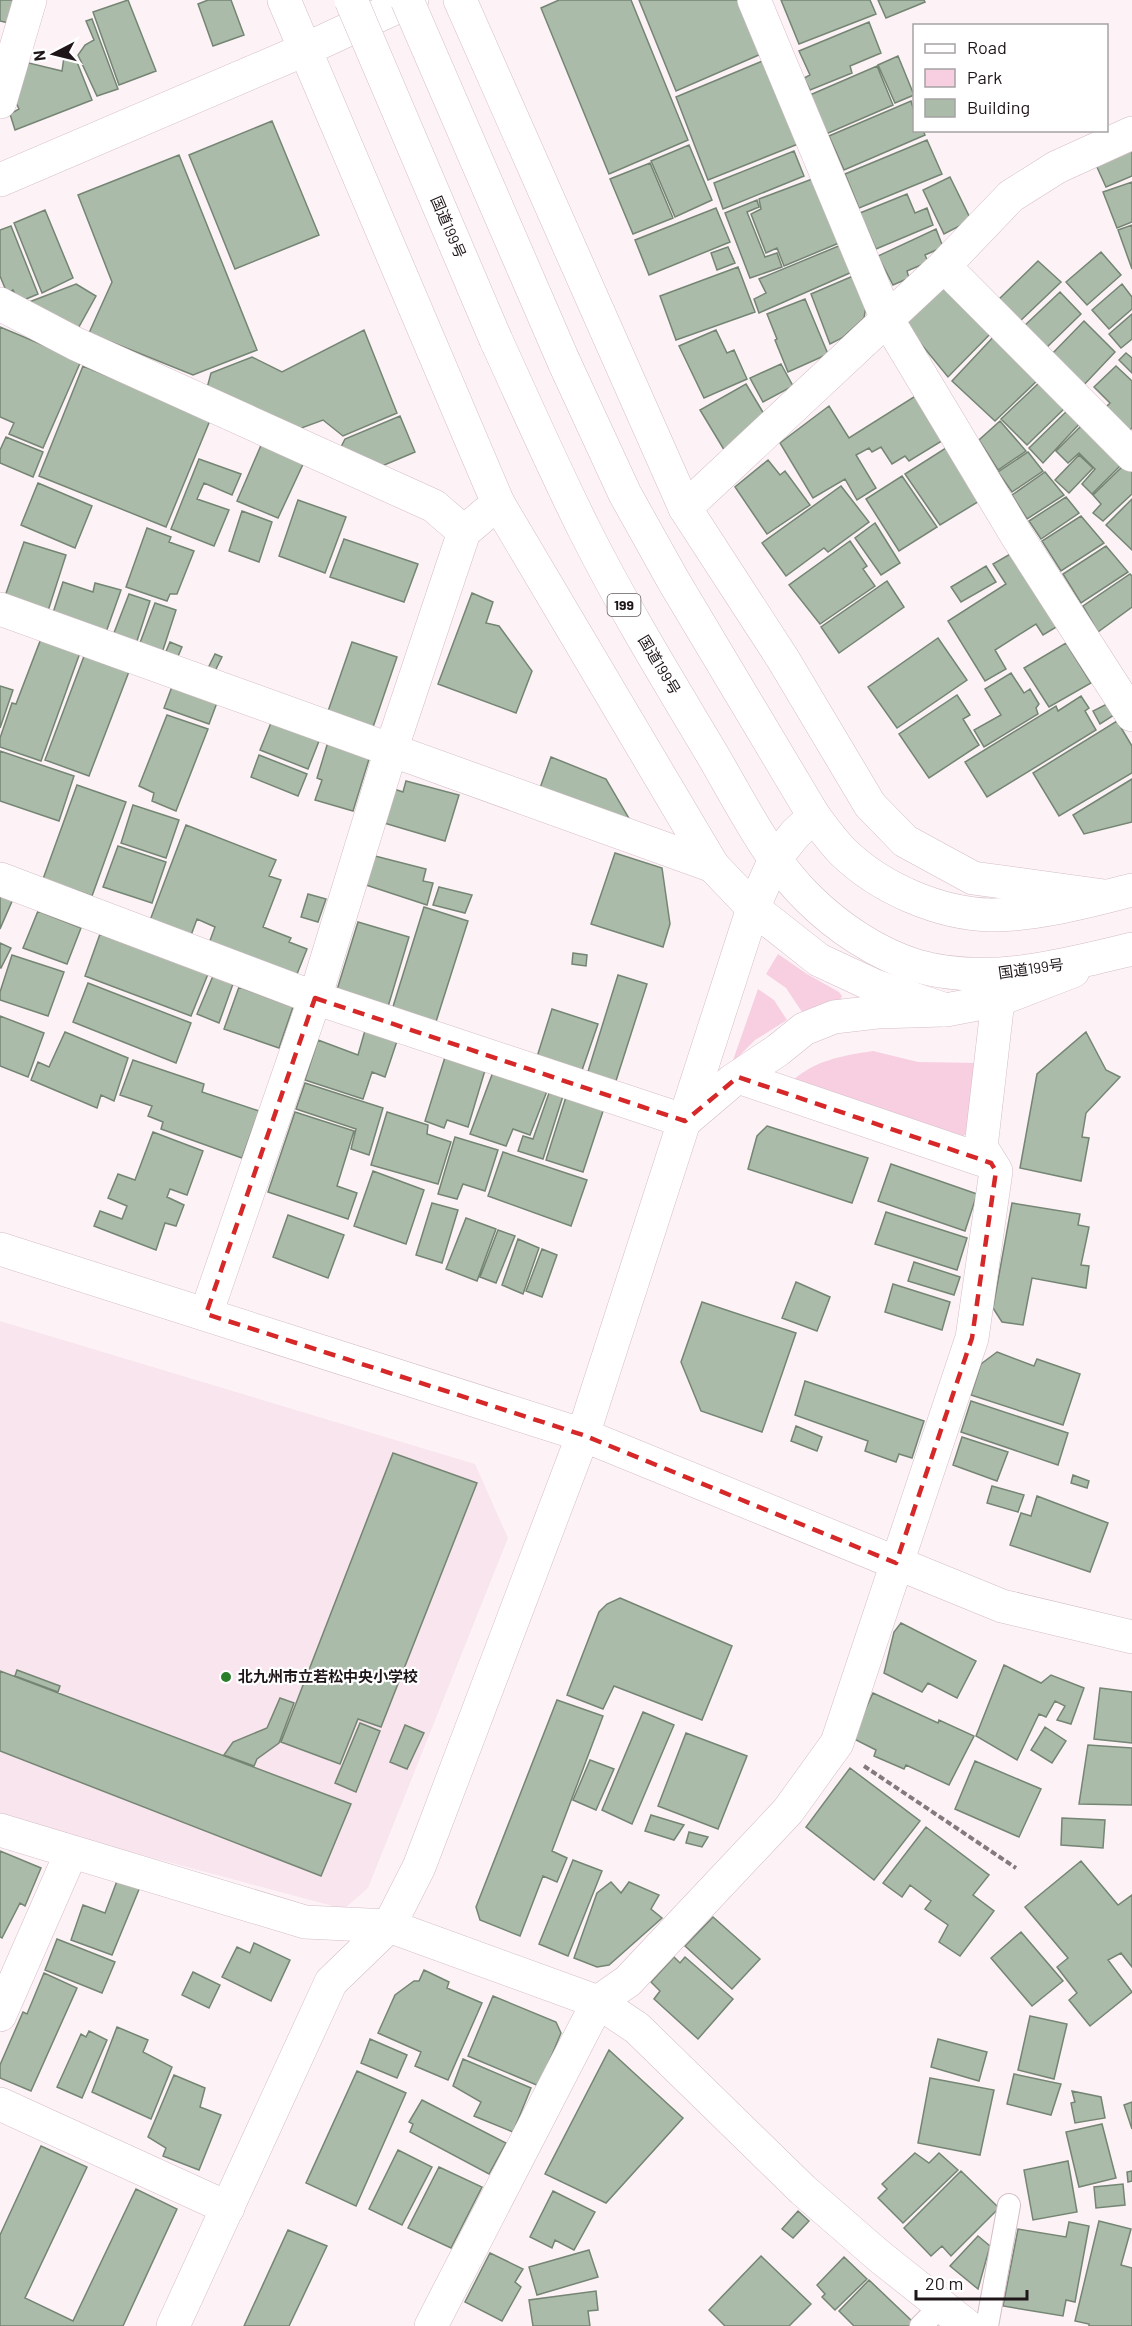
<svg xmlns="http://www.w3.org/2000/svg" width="1132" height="2326" viewBox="0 0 1132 2326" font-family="Barlow,'Noto Sans JP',sans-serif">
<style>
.built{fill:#f9e5ed}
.green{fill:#f7cfe0}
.building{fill:#abbba9;stroke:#758574;stroke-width:1.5}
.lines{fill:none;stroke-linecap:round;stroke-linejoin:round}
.service-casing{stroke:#d5bdc7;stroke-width:24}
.minor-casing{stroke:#d5bdc7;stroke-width:34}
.tertiary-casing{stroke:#d5bdc7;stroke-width:34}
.trunk-casing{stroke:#d5bdc7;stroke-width:34}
.path{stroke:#847a7e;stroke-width:4;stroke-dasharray:6 3;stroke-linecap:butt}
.service{stroke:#fff;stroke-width:22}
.minor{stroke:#fff;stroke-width:33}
.tertiary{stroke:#fff;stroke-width:33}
.trunk{stroke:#fff;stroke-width:33}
.trunk-bridge-casing{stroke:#d5bdc7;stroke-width:34;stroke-linecap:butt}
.trunk-bridge{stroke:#fff;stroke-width:33}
.marked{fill:none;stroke:#d62828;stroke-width:4.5;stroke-dasharray:12 8;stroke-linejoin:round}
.poi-dot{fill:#2a7e2a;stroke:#fff;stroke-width:2}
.labels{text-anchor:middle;stroke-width:4.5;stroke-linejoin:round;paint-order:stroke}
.shield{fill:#fff;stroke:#625c5f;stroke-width:1.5}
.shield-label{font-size:14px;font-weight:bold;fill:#1f161a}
.street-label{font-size:15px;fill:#1f161a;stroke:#fff}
.poi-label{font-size:15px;font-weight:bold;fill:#1f161a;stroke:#fff;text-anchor:start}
</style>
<rect width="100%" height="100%" fill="#fdf3f7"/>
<path class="built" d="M0 1321 475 1464 508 1538 368 1888 344 1909 0 1817Z"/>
<path class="green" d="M778 954 807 974 839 992 842 996 840 1001 802 1012 786 988 766 974Z
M758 989 774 1000 787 1020 755 1040 732 1063Z
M873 1051 918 1062 981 1063 969 1131 961 1138 791 1082C815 1060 841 1056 873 1051Z"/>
<path class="building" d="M0 0H15L9 23 0 21Z
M128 0 156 71 119 85 93 12Z
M208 0H231L244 35 213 46 198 4Z
M559 0H631L688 140 609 174 541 8Z
M639 0H739L761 54 676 91Z
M781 0H870L876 14 799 44Z
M878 0H924L925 2 886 18Z
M92 19 118 89 97 96 78 55 85 45 94 40 86 21Z
M869 22 881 53 850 66 852 73 810 90 804 78 810 75 799 51Z
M898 56 914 95 895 103 878 65Z
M64 57H75L92 100 15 130 10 114 19 109 14 99 21 75 29 63 62 71Z
M765 60 798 144 708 180 676 97Z
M877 66 893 105 826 134 810 95Z
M911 101 914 111V130H923L925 135 844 170 829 136Z
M272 121 319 235 235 269 189 155Z
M927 140 942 174 859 208 845 174Z
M689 145 712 200 675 217 651 161Z
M1132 150V176L1106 187 1096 165Z
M794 151 804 176 723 209 714 183Z
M179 155 257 350 193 375 89 333 112 282 78 195Z
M650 163 673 218 633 234 610 179Z
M950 177 971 220 944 234 923 190Z
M815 178 839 243 784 266 777 248 766 253 751 214 761 209 759 199Z
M1132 182V222L1117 228 1103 192Z
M907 194 915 213 927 208 933 225 876 249 860 213Z
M757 200 759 207 747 212 765 257 777 253 782 267 750 278 725 213Z
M716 208 730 242 649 275 635 240Z
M45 210 73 278 42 293 14 223Z
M1132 225V269L1118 230Z
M11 226 38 294 19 302 13 290 7 293 0 276V230Z
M936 229 943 247 925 255 928 262 907 271 909 278 893 285 878 256Z
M841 245 852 272 759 313 754 299 766 293 759 279Z
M728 247 735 263 717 270 711 253Z
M1101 252 1121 275 1087 305 1066 282Z
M1038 261 1061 282 1017 324 995 303Z
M738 267 755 312 676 340 660 296Z
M853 276 866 306 864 318 842 338 830 344 811 294Z
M76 284 96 296 75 334 24 304Z
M1122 284 1132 297V309L1109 329 1092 310Z
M943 286 994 330 948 377 904 323Z
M1060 292 1081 314 1042 352 1021 329Z
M805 299 828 354 788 372 775 340 777 339 767 314Z
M1132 314V339L1121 348 1109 334Z
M1084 321 1115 352 1081 388 1050 356Z
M0 327 81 361 43 448 9 434 14 423 0 417Z
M364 330 397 413 343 436 323 420 296 430 207 388 211 373 252 357 282 372Z
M716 330 727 353 734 350 747 379 704 398 679 346Z
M997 333 1042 376 995 421 952 381Z
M1126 353 1132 358V373L1119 360Z
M781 364 793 386 763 402 750 378Z
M83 366 211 418 166 527 39 476Z
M1116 366 1132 381V428L1126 434 1102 411 1110 403 1094 387Z
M1043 379 1069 404 1027 445 1001 419Z
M746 384 764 414 726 453 700 410Z
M917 395 945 439 909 461 905 456 892 464 881 447 872 452 869 448 856 455 876 488 857 500 845 479 813 498 780 443 829 406 849 438Z
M1071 407 1083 420 1043 463 1029 448Z
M400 416 415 452 375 469 338 453 345 439Z
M1000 421 1026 451 998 470 979 440Z
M1085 422 1125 461 1092 494 1082 484 1095 469 1079 453 1068 463 1056 451Z
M6 437 43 452 33 477 0 463V450Z
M262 443 305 460 278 518 237 501Z
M949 446 981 500 940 525 905 474Z
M1028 452 1043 471 1012 492 998 472Z
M1079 455 1093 468 1069 493 1055 480Z
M199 459 241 474 232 495 204 483 197 499 229 510 214 546 171 529Z
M768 460 780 475 785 471 810 505 767 534 735 487Z
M1126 463 1132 469V494L1103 521 1093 513 1101 504 1093 495Z
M1045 472 1064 495 1027 519 1012 495Z
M902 476 937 527 899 551 866 499Z
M38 483 92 506 75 548 21 525Z
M841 486 869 522 828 552 824 548 786 576 762 543Z
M1066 497 1079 513 1041 539 1029 521Z
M1132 499V550L1106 525Z
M298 500 346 517 325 573 279 556Z
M242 511 272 522 259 562 229 551Z
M1081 516 1104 543 1061 571 1042 541Z
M875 523 900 563 881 575 855 538Z
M147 528 171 537 169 542 194 551 177 594H170L167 601 126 587Z
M344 539 418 564 404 602 330 577Z
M850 541 867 566 863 569 875 586 820 624 789 585Z
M24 542 66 555 47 614 4 599Z
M1106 546 1128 572 1081 603 1063 574Z
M1012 553 1058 626 1043 635 1036 624 995 650 1006 669 985 681 948 621 1006 584 993 564Z
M986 566 996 582 961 602 951 587Z
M1130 574 1132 576V607L1098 632 1083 606Z
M887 581 904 607 839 653 821 627Z
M63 582 93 592 95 583 121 590 105 635 51 619Z
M472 593 493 602 486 623 499 626 532 671 516 713 438 684Z
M129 594 150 601 135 647 112 638Z
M155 603 176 610 161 656 138 648Z
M42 636 81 650 41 761 0 747V738L12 703 16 704Z
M938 638 967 680 897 728 868 687Z
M170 642 182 647 176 661 164 656Z
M352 642 397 657 371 733 326 717Z
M1066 643 1091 683 1049 707 1024 668Z
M86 651 130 669 89 776 45 760Z
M215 654 222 657 215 671 208 668Z
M1011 673 1024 693 1030 689 1039 704 1036 708 1038 714 984 747 974 730 1001 715 985 689Z
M173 684 218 700 209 724 164 708Z
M0 686 13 690 0 728Z
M957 695 970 715 963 719 979 745 929 778 899 734Z
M1081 696 1089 708 1085 711 1096 730 987 797 965 762 1056 706 1058 711Z
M1107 704 1114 715 1100 724 1093 711Z
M167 715 208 729 176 811 152 801 154 793 139 786Z
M273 718 321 736 308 769 260 750Z
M1117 721 1132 746V773L1059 816 1033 773Z
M328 742 370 756 353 811 315 800 322 780 317 778Z
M0 751 74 776 59 821 0 801Z
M259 755 307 774 298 796 251 777Z
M551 757 606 779 630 820 540 788Z
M1132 779V822L1084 834 1073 815Z
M406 781 459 795 445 841 384 823 394 789 403 792Z
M77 785 126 802 92 896 43 879Z
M133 805 179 820 166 858 121 843Z
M186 825 276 860 269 876 281 880 263 927 291 938 289 942 307 949 295 979 208 946 215 927 197 919 190 938 149 923Z
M118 846 166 862 152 903 103 887Z
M615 853 662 868 670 924 663 947 591 924Z
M375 856 426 869 423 881 433 883 427 905 366 885Z
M439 887 472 895 465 913 433 905Z
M0 893 13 899 0 929Z
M308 894 326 899 318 922 301 917Z
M424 907 468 921 434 1028 391 1013Z
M38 911 81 928 67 964 23 948Z
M358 922 409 937 387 1010 336 993Z
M100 934 208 974 191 1016 85 976Z
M0 943 11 948 1 968H0Z
M573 953 587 955 586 966 572 964Z
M12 955 64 972 48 1016 0 1000V992Z
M618 975 647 984 614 1087 586 1078Z
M213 976 233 984 219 1023 197 1014Z
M88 983 191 1023 176 1063 73 1022Z
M239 987 293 1007 279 1048 224 1029Z
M552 1009 598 1024 580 1076 536 1060Z
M0 1016 44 1033 28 1077 0 1066Z
M366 1027 398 1038 385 1077 372 1072 363 1099 305 1080 318 1040 358 1055Z
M65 1032 128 1058 114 1101 101 1095 97 1108 31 1080 38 1062 49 1067Z
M1086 1032 1106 1070 1120 1077 1086 1113 1082 1137 1089 1138 1081 1181 1020 1168 1037 1074Z
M446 1054 486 1067 468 1127 447 1120 444 1128 425 1121Z
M133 1060 204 1084 202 1092 259 1111 242 1158 161 1129 163 1122 148 1116 152 1106 120 1095Z
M493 1072 547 1091 530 1135 513 1129 506 1146 470 1134Z
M305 1083 383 1108 369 1155 351 1149 356 1129 296 1109Z
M549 1093 563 1096 543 1159 518 1151 523 1136 533 1139Z
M566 1097 604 1108 583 1172 546 1160Z
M295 1112 354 1131 337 1186 357 1193 348 1219 268 1192Z
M387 1112 428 1125 427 1134 451 1142 438 1184 371 1165Z
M767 1126 868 1158 852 1203 748 1169 757 1136Z
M153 1132 203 1151 187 1195 170 1189 167 1197 184 1205 176 1226 165 1223 156 1250 94 1226 100 1211 122 1219 127 1206 108 1198 118 1174 135 1180Z
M455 1137 498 1150 485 1191 463 1184 457 1199 438 1194Z
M503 1152 587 1180 571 1226 488 1196Z
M891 1164 977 1194 965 1231 878 1201Z
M373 1171 424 1190 406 1244 354 1226Z
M432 1203 458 1210 442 1263 416 1255Z
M1012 1203 1080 1214 1078 1225 1089 1227 1081 1265 1089 1266 1086 1288 1032 1278 1023 1325 1002 1322 993 1308Z
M886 1212 967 1238 957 1270 875 1244Z
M288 1215 344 1235 328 1278 273 1257Z
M466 1218 496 1229 477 1281 446 1269Z
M498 1230 515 1236 496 1283 480 1277Z
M518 1239 539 1248 523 1294 502 1285Z
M542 1249 557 1255 542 1297 526 1291Z
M914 1262 960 1277 954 1295 908 1281Z
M796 1282 830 1297 817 1331 782 1318Z
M893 1284 950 1302 942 1330 885 1312Z
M702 1302 796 1333 762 1432 701 1411 681 1362Z
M997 1352 1034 1366 1037 1359 1080 1374 1063 1425 971 1395 981 1364Z
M805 1381 924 1421 912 1458 899 1454 896 1462 865 1451 868 1441 795 1415Z
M971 1401 1068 1433 1058 1465 961 1432Z
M796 1426 822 1437 817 1451 791 1441Z
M962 1437 1008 1452 997 1481 953 1465Z
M393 1453 477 1483 381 1727 358 1719 340 1764 281 1742Z
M1073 1475 1089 1481 1087 1488 1071 1483Z
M992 1486 1024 1495 1018 1512 987 1503Z
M1037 1496 1108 1523 1090 1572 1010 1545 1021 1513 1031 1516Z
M620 1598 732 1646 702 1720 614 1686 603 1709 567 1695 599 1612 607 1604Z
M901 1623 976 1661 957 1698 928 1683 922 1692 884 1673 894 1632Z
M1004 1665 1041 1683 1051 1675 1084 1688 1071 1724 1057 1720 1065 1706 1055 1701 1046 1717 1039 1714 1017 1760 976 1736Z
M17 1670 60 1686 58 1692 15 1676Z
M0 1671 351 1804 321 1876 0 1751Z
M1100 1688 1132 1692V1743L1094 1739Z
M873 1693 938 1723 939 1720 974 1736 949 1785 906 1765 904 1769 874 1756 876 1750 852 1738Z
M280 1698 294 1703 279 1743 257 1759 254 1766 224 1755 233 1742 267 1728Z
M557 1700 603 1716 552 1851 567 1858 557 1882 543 1876 520 1936 480 1920 476 1907Z
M643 1712 674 1725 632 1824 602 1810Z
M360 1723 380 1731 356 1792 335 1783Z
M405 1725 424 1733 407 1769 390 1762Z
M1045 1727 1066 1741 1052 1763 1031 1750Z
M686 1733 747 1756 718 1829 658 1806Z
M1088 1745 1132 1748V1805L1079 1804Z
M590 1760 614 1769 596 1810 573 1800Z
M975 1761 1041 1789 1019 1837 955 1809Z
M850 1768 920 1821 874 1880 806 1827Z
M651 1815 684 1825 674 1840 645 1831Z
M1062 1818 1105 1820 1103 1848 1061 1845Z
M926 1827 989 1875 973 1895 994 1911 960 1956 939 1942 948 1925 925 1909 931 1901 910 1885 902 1897 883 1883Z
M689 1832 708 1837 702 1847 686 1843Z
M0 1851 41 1868 25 1906 20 1903 2 1938 0 1937Z
M573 1860 602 1871 568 1956 539 1944Z
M1081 1861 1118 1905 1132 1895V1967L1121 1953 1108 1960 1132 1992 1090 2026 1069 2000 1077 1993 1057 1967 1068 1958 1025 1907Z
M117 1881 140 1887 112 1955 71 1940 83 1905 105 1913Z
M611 1882 621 1893 629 1882 659 1895 651 1909 662 1918 609 1965 597 1967 574 1958 597 1893Z
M713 1917 760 1959 732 1989 685 1946Z
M1021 1932 1063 1981 1032 2006 991 1958Z
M57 1939 115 1962 102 1993 45 1970Z
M254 1943 290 1960 271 2001 222 1977 237 1947 250 1953Z
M674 1957 680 1963 685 1957 733 1999 698 2039 654 1999 660 1991 651 1982Z
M424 1970 449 1982 447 1988 482 2003 448 2080 415 2066 421 2052 378 2033 395 1995 414 1981H419Z
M193 1972 220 1985 209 2008 182 1995Z
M44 1973 77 1988 31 2091 0 2078V2065L23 2012 27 2014Z
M493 1996 556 2022 561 2033 539 2086 468 2056Z
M1030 2016 1067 2024 1054 2079 1018 2070Z
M117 2027 148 2040 143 2052 172 2067 151 2119 92 2092Z
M89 2031 107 2040 82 2098 57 2087 81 2034 86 2037Z
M370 2039 407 2055 397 2078 361 2063Z
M938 2039 987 2052 979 2081 931 2067Z
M609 2050 683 2118 606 2203 545 2174Z
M463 2059 531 2088 513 2132 474 2116 481 2102 453 2086Z
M357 2071 406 2093 356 2206 306 2183Z
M1014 2074 1061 2084 1051 2115 1007 2104Z
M174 2075 205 2088 200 2107 221 2115 199 2170 163 2156 166 2148 148 2137Z
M930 2078 994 2090 980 2155 918 2143Z
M1072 2091 1101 2097 1105 2118 1075 2123 1071 2103 1075 2102Z
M422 2100 506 2143 489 2174 410 2132 413 2124 409 2122Z
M1132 2102V2129L1124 2105Z
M1102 2124 1116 2178 1079 2187 1066 2132Z
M41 2146 87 2167 25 2298 73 2321 136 2189 177 2209 123 2326H0V2235Z
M398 2150 432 2167 402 2225 369 2209Z
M915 2153 929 2163 939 2153 958 2170 903 2223 878 2198 887 2189 882 2184Z
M1068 2161 1077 2212 1033 2220 1024 2170Z
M439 2167 482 2187 451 2248 408 2228Z
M961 2171 999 2208 951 2256 942 2246 931 2256 904 2228Z
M1132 2171V2181L1128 2182 1127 2172Z
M1123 2184 1125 2205 1096 2208 1094 2187Z
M553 2191 595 2212 574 2250 555 2240 552 2248 530 2237Z
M798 2211 809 2221 793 2238 782 2229Z
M1099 2221 1131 2229 1121 2265 1132 2268V2326H1089V2324L1075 2321Z
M1069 2222 1089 2226 1075 2302 1066 2300 1063 2316 1003 2306 1018 2229 1066 2237Z
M288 2230 327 2246 289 2326H244Z
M978 2236 990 2246 978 2289 950 2266Z
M589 2250 598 2277 537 2295 529 2267Z
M490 2253 523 2269 515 2282 521 2287 502 2321 465 2302Z
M761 2256 811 2304 789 2326H725L709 2310Z
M844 2257 867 2279 835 2310 822 2297 825 2294 817 2285Z
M869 2280 913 2322 909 2326H854L839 2311Z
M596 2291 598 2310 588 2311 590 2326H533L529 2300Z"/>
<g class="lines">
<g class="service-casing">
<path id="service" d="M921 2326 941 2306
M987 2326 1009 2205"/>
</g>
<g class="minor-casing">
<path id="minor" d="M754 0 887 319 1017 536 1132 715
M0 102 30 0
M944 266 1132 455
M0 304 76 344 434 506 464 532 498 503
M685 508 944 266 1011 196 1057 167 1132 133
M0 609 713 866
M0 879 315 998 685 1121 732 1081 778 1050 804 1029 834 1017 877 1012 943 1010
M738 1077 991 1163
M206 1314 315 998 391 750 464 532
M0 1830 305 1922 389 1926 598 2002 637 2028 803 2190 879 2256 967 2326
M0 2015 71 1853
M0 2104 228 2208
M431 2326 598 2002 628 1981 788 1811 837 1743 972 1338 996 1171 981 1147 998 1000"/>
</g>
<g class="tertiary-casing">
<path id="tertiary" d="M284 0 498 503 713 866 753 908 819 960 875 986 946 1010 998 1000 1073 971
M460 0 685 508 783 659 870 805 905 841 973 878 1104 896
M0 180 304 50 412 0
M0 1249 583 1435 1002 1606 1132 1637
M173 2326 331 1982 389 1926 419 1867 583 1435 753 908 775 859 795 834 814 816"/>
</g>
<g class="trunk-casing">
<path id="trunk" d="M496 340C525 403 553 467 584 529 622 605 666 677 709 749 739 799 766 857 808 898 837 927 877 954 917 966 988 986 1062 966 1132 949
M564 362 625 494 673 580 814 816C823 828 832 841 843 852 880 888 939 914 992 915 1038 915 1088 901 1132 890"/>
</g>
<path class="path" d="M864 1766 1016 1868"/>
<use href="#service" class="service"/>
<use href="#minor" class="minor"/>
<use href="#tertiary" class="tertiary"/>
<use href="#trunk" class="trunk"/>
<g class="trunk-bridge-casing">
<path id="trunk-bridge" d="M351 0 496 340
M407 0 564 362"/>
</g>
<use href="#trunk-bridge" class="trunk-bridge"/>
</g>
<path class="marked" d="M315 998 685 1121 738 1077 991 1163 996 1171 972 1338 896 1563 583 1435 206 1314Z"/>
<circle class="poi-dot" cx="226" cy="1677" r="6"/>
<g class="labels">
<rect class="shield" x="607.5" y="594" width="33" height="22" rx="4.5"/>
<g class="shield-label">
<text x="624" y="610">199</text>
</g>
<g class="street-label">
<text transform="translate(448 227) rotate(67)" y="5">国道199号</text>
<text transform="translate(659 665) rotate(59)" y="5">国道199号</text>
<text transform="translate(1031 969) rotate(-8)" y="5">国道199号</text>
</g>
<g class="poi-label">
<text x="238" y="1682">北九州市立若松中央小学校</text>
</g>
</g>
<rect x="913" y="24" width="195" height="108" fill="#ffffff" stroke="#a5a2a3" stroke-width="1.5"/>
<rect x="925" y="44" width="30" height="9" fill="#ffffff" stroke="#a5a2a3" stroke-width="1.5"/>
<text x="967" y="54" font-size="18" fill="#1f161a">Road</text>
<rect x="925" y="69" width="30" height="18" fill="#f7cfe0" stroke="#a5a2a3" stroke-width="1.5"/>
<text x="967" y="84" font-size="18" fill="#1f161a">Park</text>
<rect x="925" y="99" width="30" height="18" fill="#abbba9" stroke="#a5a2a3" stroke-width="1.5"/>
<text x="967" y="114" font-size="18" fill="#1f161a">Building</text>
<g transform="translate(54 54) rotate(263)" stroke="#ffffff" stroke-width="4.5" paint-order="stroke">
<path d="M0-4.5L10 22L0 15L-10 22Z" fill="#1f161a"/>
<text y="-9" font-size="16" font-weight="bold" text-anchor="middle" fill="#1f161a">N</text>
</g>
<path d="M916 2290v9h111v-9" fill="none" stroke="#1f161a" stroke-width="3"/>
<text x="925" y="2290" font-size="18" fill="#1f161a" stroke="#ffffff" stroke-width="4.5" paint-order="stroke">20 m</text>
</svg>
